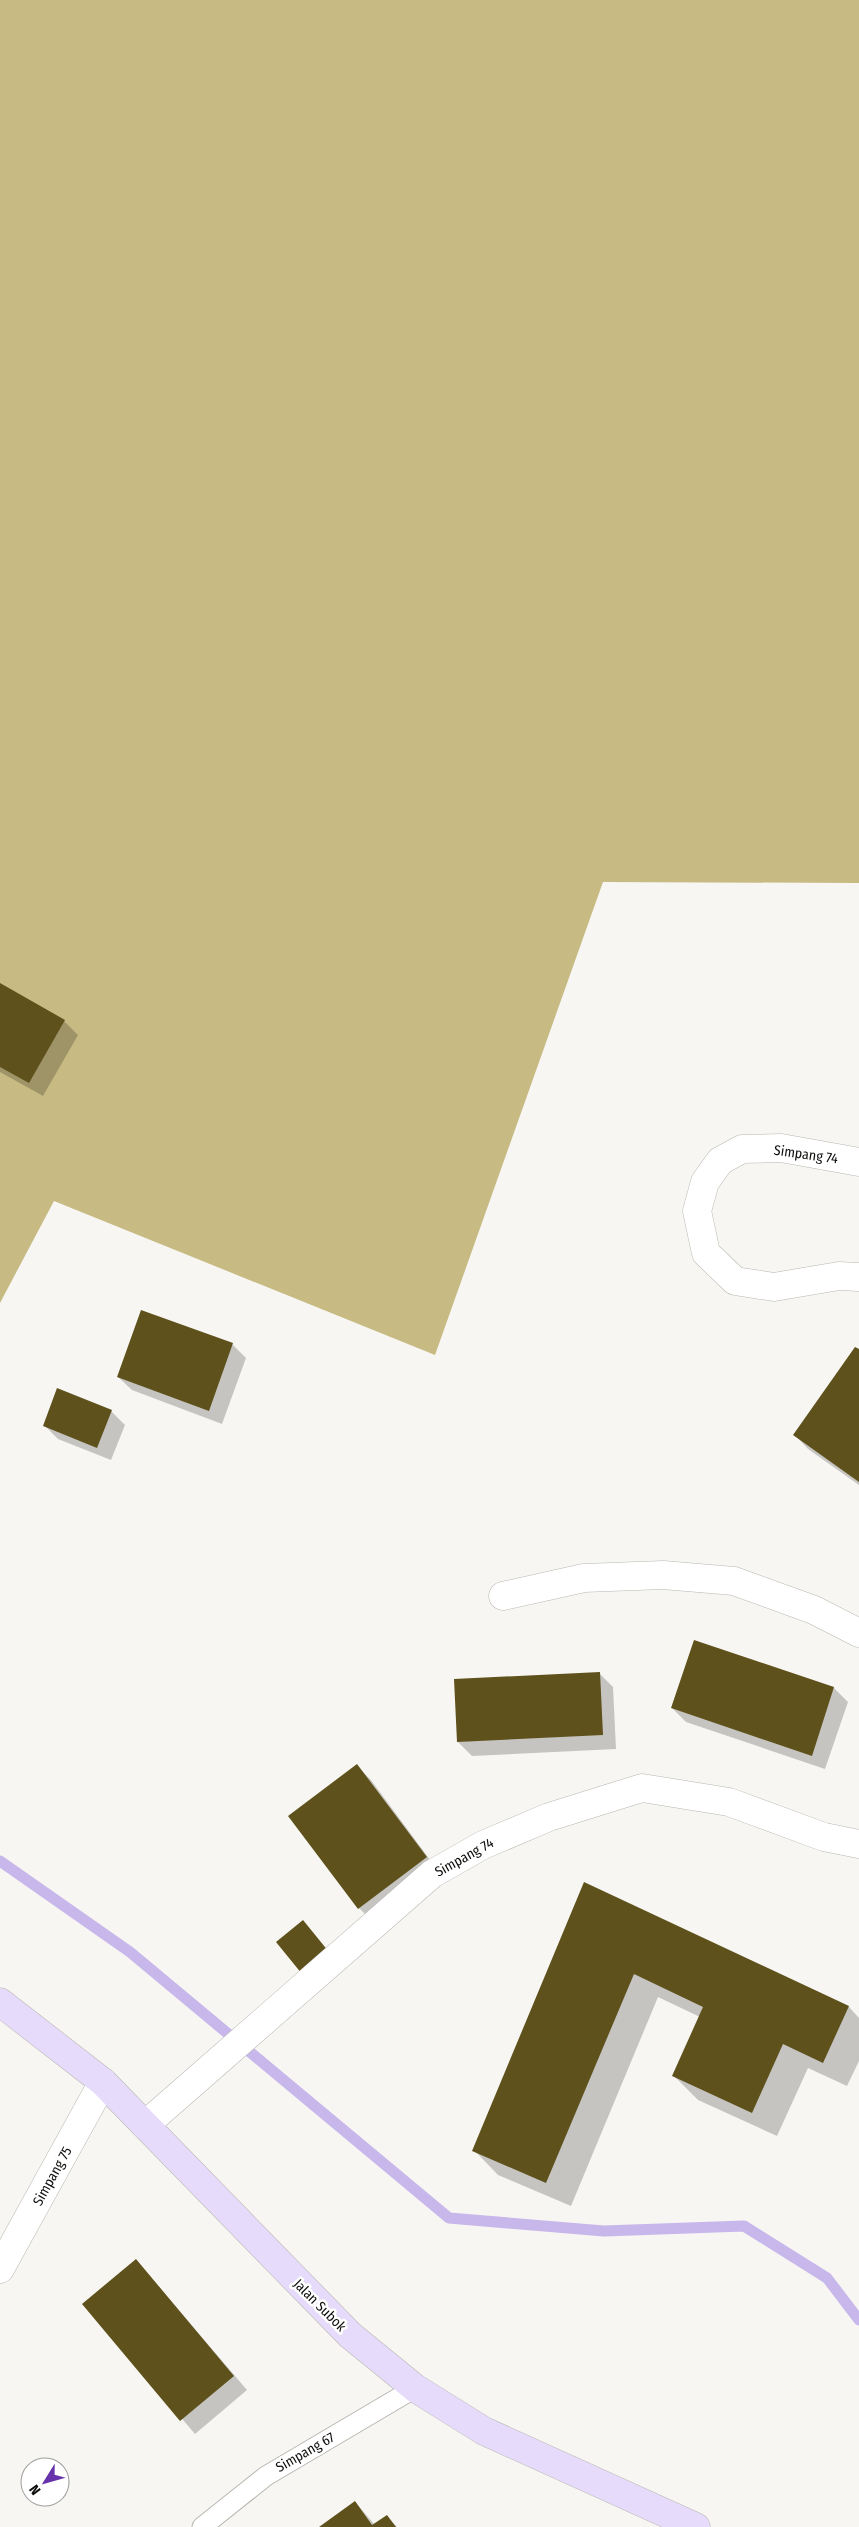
<svg xmlns="http://www.w3.org/2000/svg" width="859" height="2527" viewBox="0 0 859 2527" font-family="'Fira Sans Condensed',sans-serif">
<style>
.forest{fill:#c7ba83}
.shadow{fill:#0003}
.lines{fill:none;stroke-linecap:round;stroke-linejoin:round}
.stream{stroke:#c7b7eb;stroke-width:11}
.building{fill:#5e511b}
.service-casing{stroke:#b8b7b2;stroke-width:21}
.minor-casing{stroke:#b8b7b2;stroke-width:29}
.secondary-casing{stroke:#b8b7b2;stroke-width:29}
.service{stroke:#fff;stroke-width:19}
.minor{stroke:#fff;stroke-width:28}
.secondary{stroke:#e6dbfa;stroke-width:28}
.labels{text-anchor:middle;stroke-width:5;stroke-linejoin:round;paint-order:stroke}
.street-label{font-size:14px;fill:#0d0d0b;stroke:#fff}
</style>
<rect width="100%" height="100%" fill="#f7f6f2"/>
<path class="forest" d="M0 0H859V883L603 882 435 1355 54 1201 0 1303Z"/>
<path class="shadow" d="M0 984 64 1021 78 1035 43 1096 0 1072Z
M232 1344 246 1358 222 1424 132 1390 118 1377Z
M859 1351V1485L808 1449 795 1435Z
M111 1411 125 1425 111 1460 58 1439 44 1425Z
M695 1641 834 1688 848 1702 825 1769 686 1722 672 1708Z
M599 1673 613 1687 616 1749 472 1756 458 1742Z
M357 1766 371 1780 439 1872 372 1921 359 1908Z
M585 1884 849 2007 859 2018V2061L847 2086 808 2068 777 2136 698 2100 673 2075 700 2017 658 1997 571 2206 498 2175 474 2150Z
M136 2260 247 2390 195 2434 84 2304Z
M355 2502 375 2525 386 2516 397 2527H321Z"/>
<g class="lines">
<path class="stream" d="M0 1861 130 1952 449 2218 604 2231 744 2226 827 2278 859 2320"/>
</g>
<path class="building" d="M0 983 65 1020 29 1083 0 1067Z
M141 1310 233 1343 209 1411 117 1377Z
M855 1347 859 1349V1482L793 1435Z
M57 1388 112 1410 97 1448 43 1426Z
M694 1640 834 1687 812 1756 671 1708Z
M600 1672 603 1735 457 1742 454 1679Z
M357 1764 427 1857 358 1909 288 1816Z
M584 1882 849 2006 823 2063 783 2044 752 2113 672 2076 703 2007 634 1974 546 2183 472 2151Z
M303 1920 329 1952 302 1974 276 1942Z
M136 2259 234 2376 180 2421 82 2304Z
M355 2501 372 2525 387 2515 396 2527H319Z"/>
<g class="lines">
<g class="service-casing">
<path id="service" d="M202 2527 266 2476 415 2388"/>
</g>
<g class="minor-casing">
<path id="minor" d="M859 1162 781 1148 742 1149 720 1161 705 1182 697 1211 706 1253 735 1281 774 1287 839 1276 859 1277
M503 1596 584 1578 663 1575 734 1581 814 1610 859 1633
M145 2125 432 1874 483 1845 549 1817 642 1788 729 1802 824 1837 859 1844
M0 2269 103 2082"/>
</g>
<g class="secondary-casing">
<path id="secondary" d="M0 2002 103 2082 350 2335 415 2388 484 2431 696 2527"/>
</g>
<use href="#service" class="service"/>
<use href="#minor" class="minor"/>
<use href="#secondary" class="secondary"/>
</g>
<g class="labels">
<g class="street-label">
<text transform="translate(806 1154) rotate(8)" y="5">Simpang 74</text>
<text transform="translate(464 1857) rotate(-29)" y="5">Simpang 74</text>
<text transform="translate(52 2176) rotate(-61)" y="5">Simpang 75</text>
<text transform="translate(320 2305) rotate(45)" y="5">Jalan Subok</text>
<text transform="translate(305 2452) rotate(-30)" y="5">Simpang 67</text>
</g>
</g>
<g transform="translate(45 2482) rotate(233)"><circle r="24" fill="#ffffff" stroke="#9e9e9d"/>
<path d="M0-4L9 19L0 12L-9 19Z" fill="#6633aa"/>
<text y="-8" font-size="14" font-weight="bold" text-anchor="middle" fill="#0d0d0b">N</text>
</g>
</svg>
